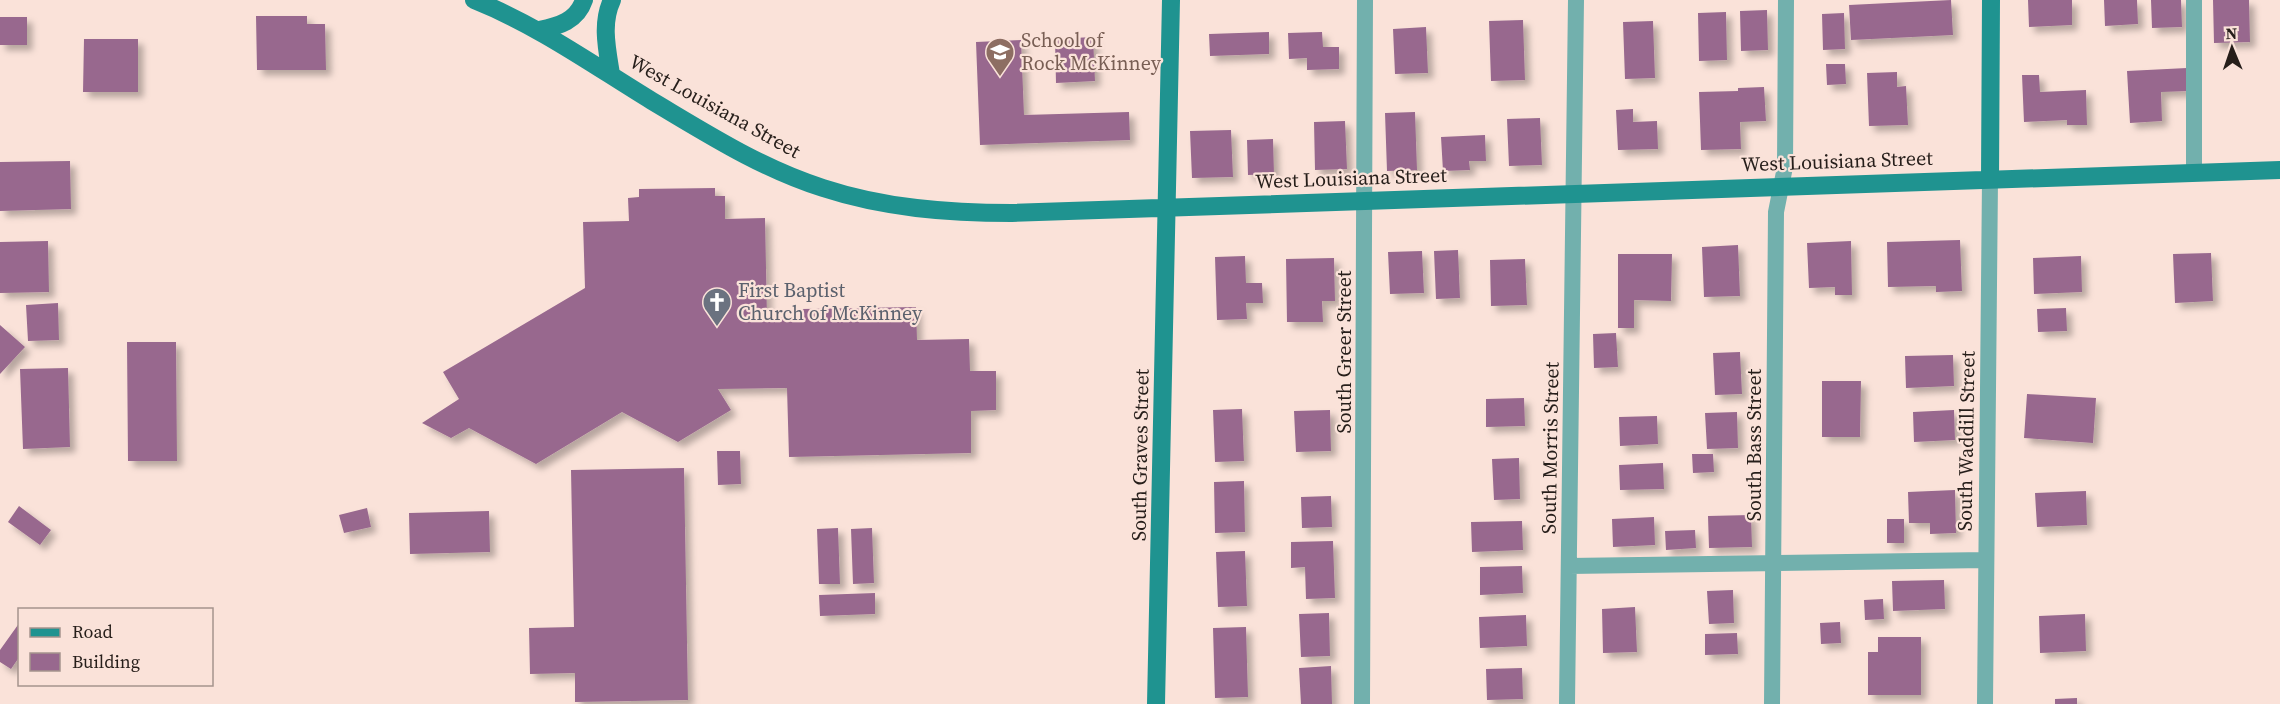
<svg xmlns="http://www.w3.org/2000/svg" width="2280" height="704" viewBox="0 0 2280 704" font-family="'Source Serif 4',serif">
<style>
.building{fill:#98688e;filter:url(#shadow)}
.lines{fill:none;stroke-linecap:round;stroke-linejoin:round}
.street{stroke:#72b0ad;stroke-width:16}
.secondary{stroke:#1f9390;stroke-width:18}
.labels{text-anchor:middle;stroke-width:4.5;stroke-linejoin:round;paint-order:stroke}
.education-label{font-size:20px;fill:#785e54;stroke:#fae2d9;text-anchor:start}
.street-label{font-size:20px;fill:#261e1a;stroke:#fae2d9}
.worship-label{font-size:20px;fill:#5b616d;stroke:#fae2d9;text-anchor:start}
</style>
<defs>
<filter id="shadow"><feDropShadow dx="5.5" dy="5.5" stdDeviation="3" flood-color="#0004"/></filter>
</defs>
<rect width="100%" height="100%" fill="#fae2d9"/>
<path class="building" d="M1951 0 1953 35 1851 40 1849 5Z
M2028 0H2072V25L2029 27Z
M2104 0H2137L2138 24 2105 26Z
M2151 0H2181L2182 27 2152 28Z
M2213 0H2249L2250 42 2214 43Z
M1767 10 1768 50 1741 51 1740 11Z
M1726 12 1727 60 1699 61 1698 13Z
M1844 13 1845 49 1823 50 1822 14Z
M256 16H307V24H325L326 70H257Z
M0 17H27V45H0Z
M1523 20 1525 80 1491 81 1489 21Z
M1653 21 1655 78 1625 79 1623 22Z
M1426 27 1428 73 1395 74 1393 29Z
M1269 32V54L1210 56 1209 34Z
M1322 32 1323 47H1339V69L1307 70V58L1289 59 1288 33Z
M1093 37 1095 81 1056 83 1055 39Z
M84 39H138V92H83Z
M1021 40 1024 115 1129 112 1130 140 980 145 976 42Z
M1826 64H1845L1846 84 1827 85Z
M2187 68 2188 91 2161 92 2162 121 2130 123 2127 71Z
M1897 72V87L1906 86 1908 125 1869 126 1867 73Z
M2022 75H2039L2040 92 2086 90 2087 125H2067V120L2024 122Z
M1764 87 1766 121 1740 122 1741 149 1701 150 1699 92 1738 91V88Z
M1633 109V122L1657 121 1658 149 1618 150 1616 110Z
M1415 112 1417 170 1387 171 1385 113Z
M1540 118 1542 165 1509 166 1507 119Z
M1345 121 1347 169 1315 170 1314 122Z
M1231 130 1233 177 1192 178 1190 131Z
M1485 135 1486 161H1469L1470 170 1443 171 1441 137Z
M1273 139 1274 174 1248 175 1247 140Z
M70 161 71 209 0 211V162Z
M715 188V196H725V219L765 218 767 318 802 317V309L916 307 917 340 969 339 970 371H996V410L971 411V453L789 457 787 388 718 389 731 410 678 442 622 412 536 464 469 428 451 438 422 423 459 399 443 372 585 288 583 222 629 221 628 198 639 197V189Z
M1960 240 1962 291 1936 292V286L1888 287 1887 242Z
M48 241 49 292 0 293V242Z
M1851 241 1852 295H1835V287L1809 288 1807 243Z
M1738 245 1740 296 1704 297 1702 247Z
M1458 250 1460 298 1436 299 1434 251Z
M1422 251 1424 293 1390 294 1388 252Z
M2211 253 2213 301 2175 303 2173 254Z
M1618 254H1672L1671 301 1634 300V328H1618Z
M1245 256 1246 283H1262L1263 303H1246L1247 319 1217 320 1215 257Z
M2081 256 2082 292 2034 294 2033 258Z
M1334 258 1335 301H1322L1323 322H1287L1286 259Z
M1525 259 1527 305 1491 306 1490 260Z
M58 303 59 340 28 341 26 305Z
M2066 308 2067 331 2038 332 2037 309Z
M0 325 25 347 0 374Z
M1616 333 1618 367 1594 368 1593 334Z
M127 342H176L177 461H128Z
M1740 352 1742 394 1715 395 1713 353Z
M1953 355 1954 386 1906 388 1905 356Z
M68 368 70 447 23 449 20 369Z
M1822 381H1861L1860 437H1822Z
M2027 394 2096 398 2093 443 2024 438Z
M1524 398 1525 426 1486 427V399Z
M1242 409 1244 461 1215 462 1213 410Z
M1330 410 1331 451 1296 452 1294 411Z
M1954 410 1955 440 1914 442 1913 412Z
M1737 412 1738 448 1707 449 1705 413Z
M1657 416 1658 444 1620 446 1619 417Z
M717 451H740L741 484 718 485Z
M1692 454H1713L1714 472 1693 473Z
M1519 458 1520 499 1494 500 1492 459Z
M1663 463 1664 489 1620 490 1619 465Z
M684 468 688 700 575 702V673L530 674 529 628 574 627 571 470Z
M1244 481 1245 532 1215 533 1214 482Z
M1955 490 1956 533 1930 534V523H1909L1908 492Z
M2086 491 2087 525 2037 527 2035 493Z
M1331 496 1332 527 1302 528 1301 497Z
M19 506 51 530 40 545 8 522Z
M367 508 371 527 344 533 339 515Z
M489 511 490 552 410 554 409 513Z
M1751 515 1752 547 1709 548 1708 516Z
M1654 517 1655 545 1613 547 1612 519Z
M1887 519H1904V543H1887Z
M1522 521 1523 550 1472 552 1471 522Z
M838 528 840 584H819L817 529Z
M872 528 874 583 853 584 851 529Z
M1695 530 1696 548 1666 550 1665 531Z
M1333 541 1335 598 1306 599 1305 567 1291 568V542Z
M1245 551 1247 606 1218 607 1216 552Z
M1522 566 1523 593 1480 595V567Z
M1944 580 1945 609 1893 611 1892 581Z
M1733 590 1734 623 1709 624 1707 591Z
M875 593V614L820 616 819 595Z
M1883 599 1884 619 1865 620 1864 600Z
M1635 607 1637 652 1603 653 1602 609Z
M1329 613 1330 656 1301 657 1299 614Z
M2085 614 2086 651 2040 653 2039 616Z
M1526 615 1527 646 1480 648 1479 617Z
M20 622V656L11 669 0 662V650Z
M1840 622 1841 643 1821 644 1820 623Z
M1246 627 1248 697 1215 698 1213 628Z
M1737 633 1738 654 1705 655V634Z
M1878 637H1921V695H1868V652H1878Z
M1331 666 1332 704H1301L1299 668Z
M1522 668 1523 699 1487 700 1486 669Z
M2077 698V704H2055V699Z"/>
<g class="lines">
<path class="street" d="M2194 0V173
M1569 566 1986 560
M1362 704 1365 0
M1567 704 1576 0
M1772 704 1776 212 1785 167 1786 0
M1985 704 1990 179"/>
<path class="secondary" d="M474 0C539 26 593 65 652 101 706 133 762 169 823 188 884 208 948 213 1012 213L2280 170
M539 30C559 26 577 21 584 0
M611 74C607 49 601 23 612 0
M1990 179 1991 0
M1156 704 1171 0"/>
</g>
<defs>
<g id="school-pin" transform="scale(1.5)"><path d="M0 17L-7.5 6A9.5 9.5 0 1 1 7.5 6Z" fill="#8d6e63" stroke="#fae2d9"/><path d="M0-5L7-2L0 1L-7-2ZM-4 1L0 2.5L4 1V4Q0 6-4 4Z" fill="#fff"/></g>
<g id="church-pin" transform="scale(1.5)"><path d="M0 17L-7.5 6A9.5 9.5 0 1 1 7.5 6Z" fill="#6b7280" stroke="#fae2d9"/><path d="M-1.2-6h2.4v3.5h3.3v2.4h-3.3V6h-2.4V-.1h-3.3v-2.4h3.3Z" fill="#fff"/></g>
</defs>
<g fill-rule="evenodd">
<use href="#school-pin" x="1000" y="52"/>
<use href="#church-pin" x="717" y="302"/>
</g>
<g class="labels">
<g class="education-label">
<text x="1021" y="47">School of<tspan x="1021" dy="23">Rock McKinney</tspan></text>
</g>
<g class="street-label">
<text transform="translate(715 106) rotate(29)" y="7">West Louisiana Street</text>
<text transform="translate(1837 161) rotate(-2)" y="7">West Louisiana Street</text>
<text transform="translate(1351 178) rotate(-2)" y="7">West Louisiana Street</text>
<text transform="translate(1344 352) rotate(-90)" y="7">South Greer Street</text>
<text transform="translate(1966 441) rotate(-89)" y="7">South Waddill Street</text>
<text transform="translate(1754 445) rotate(-90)" y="7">South Bass Street</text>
<text transform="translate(1550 448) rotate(-89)" y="7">South Morris Street</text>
<text transform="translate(1140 455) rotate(-89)" y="7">South Graves Street</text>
</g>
<g class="worship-label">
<text x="738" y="297">First Baptist<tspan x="738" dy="23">Church of McKinney</tspan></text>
</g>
</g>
<rect x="18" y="608" width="195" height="78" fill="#fae2d9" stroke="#a5948d" stroke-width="1.5"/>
<rect x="30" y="628" width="30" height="9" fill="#1f9390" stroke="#a5948d" stroke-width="1.5"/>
<text x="72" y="638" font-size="18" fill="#261e1a">Road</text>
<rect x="30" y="653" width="30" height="18" fill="#98688e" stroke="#a5948d" stroke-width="1.5"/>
<text x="72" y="668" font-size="18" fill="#261e1a">Building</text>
<g transform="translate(2232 48) rotate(358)" stroke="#fae2d9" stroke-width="4.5" paint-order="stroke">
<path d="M0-4.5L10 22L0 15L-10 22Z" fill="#261e1a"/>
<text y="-9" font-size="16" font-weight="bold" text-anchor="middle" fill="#261e1a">N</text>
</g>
</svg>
